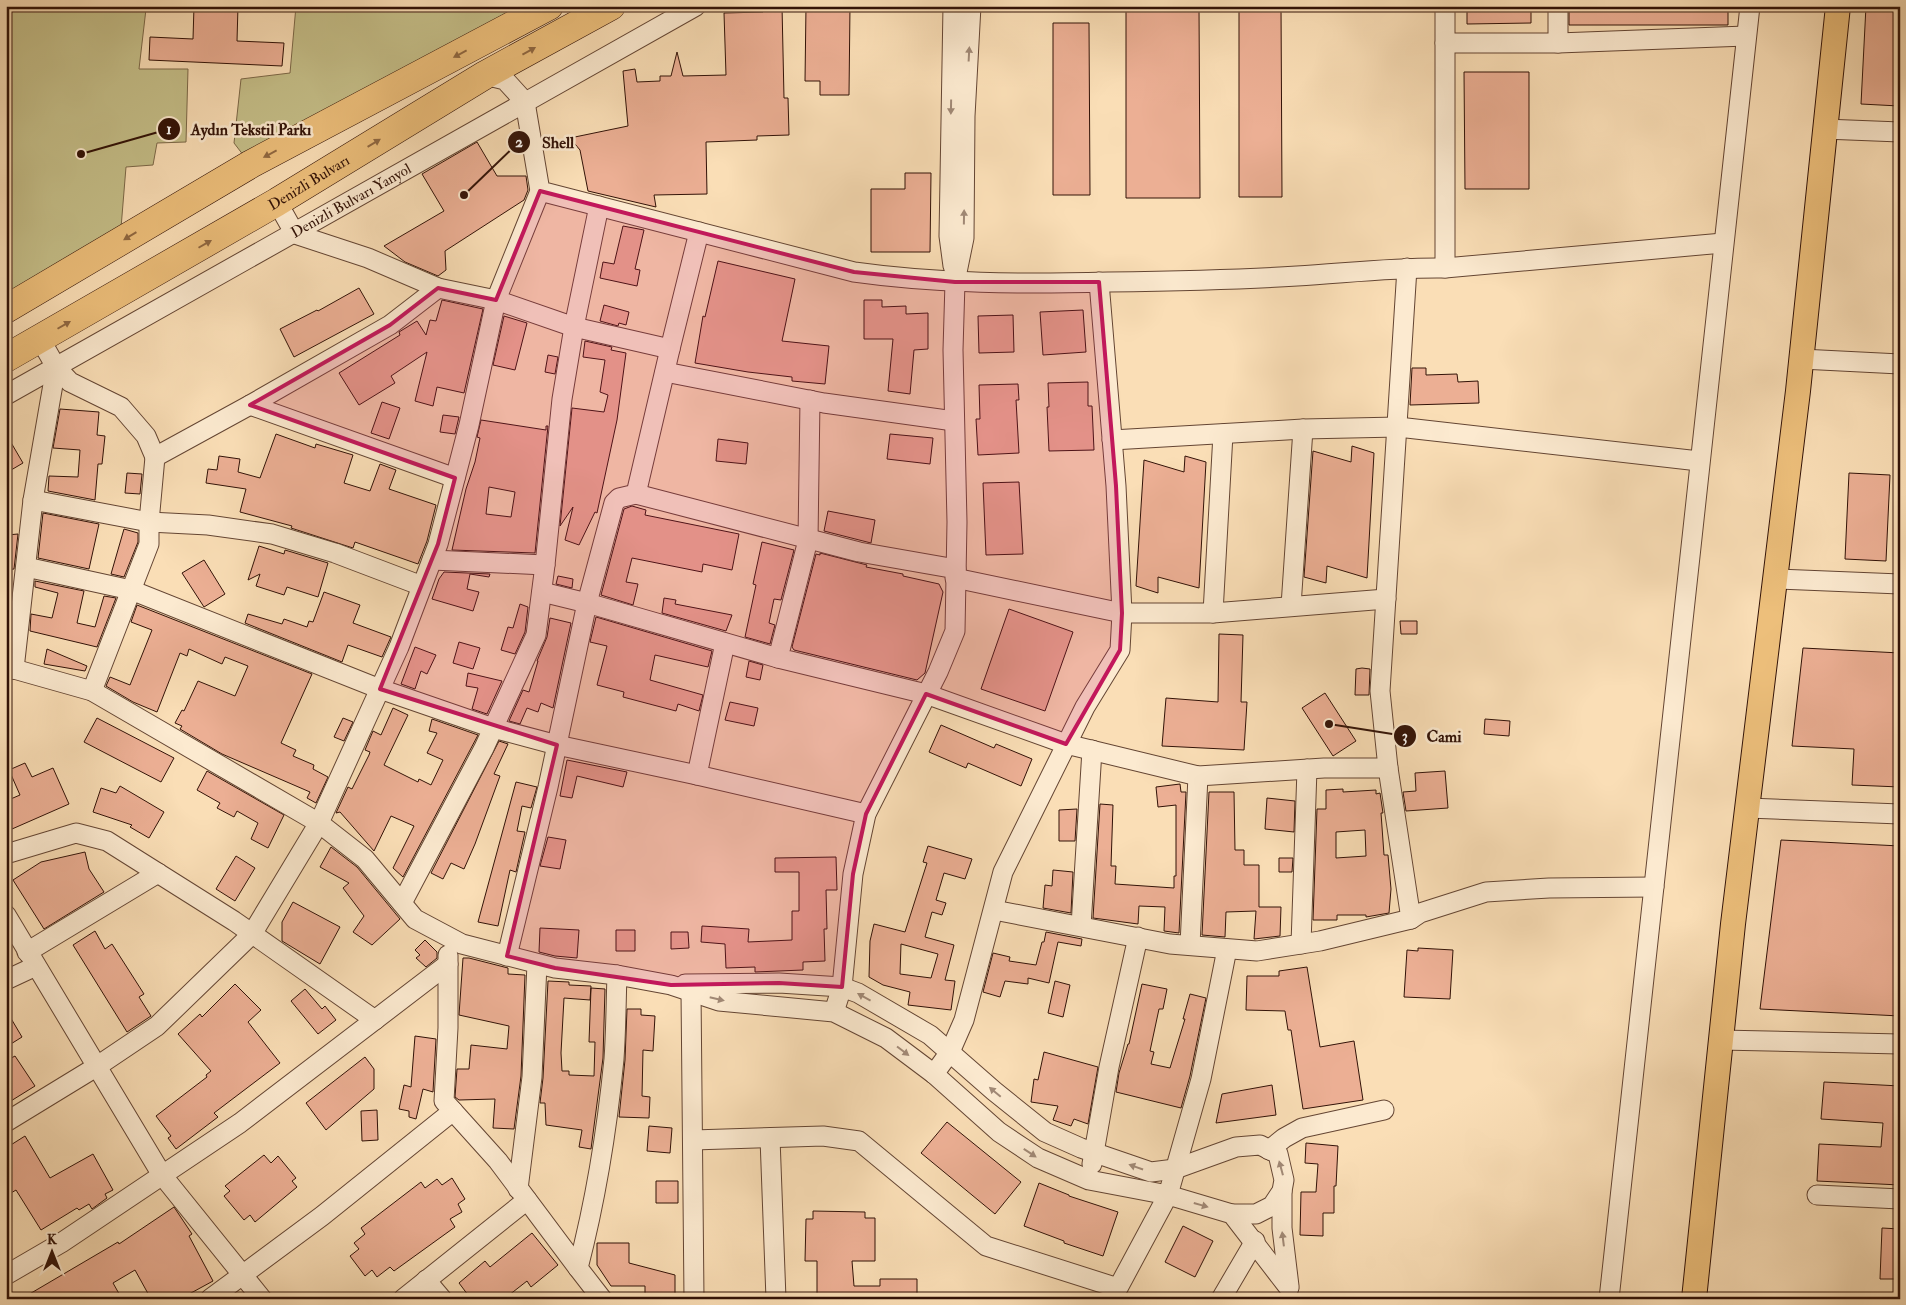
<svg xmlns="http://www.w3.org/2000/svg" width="1906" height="1305" viewBox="0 0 1906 1305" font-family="'IM FELL Double Pica',serif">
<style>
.green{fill:#c5bf89;stroke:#7c6848}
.building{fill:#ecaf94;stroke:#321207;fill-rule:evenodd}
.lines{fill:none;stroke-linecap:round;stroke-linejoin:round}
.minor-casing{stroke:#644533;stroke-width:21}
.major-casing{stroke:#321207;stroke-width:26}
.highway-casing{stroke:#321207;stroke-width:29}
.minor{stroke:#fcead0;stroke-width:19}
.major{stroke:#edbf7b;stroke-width:24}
.highway{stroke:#edbf7b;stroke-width:28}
.oneway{fill:#906841}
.oneway2{fill:#a18976}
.marked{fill:#c2185b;fill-opacity:0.2;stroke:#c2185b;stroke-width:4;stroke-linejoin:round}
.labels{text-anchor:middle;stroke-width:5;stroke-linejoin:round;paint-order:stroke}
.street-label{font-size:15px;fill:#321207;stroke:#fcead0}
.leader{fill:none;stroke:#321207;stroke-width:2}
.callout-dot{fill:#321207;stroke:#fcead0;stroke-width:2}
.mark-label{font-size:15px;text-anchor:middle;font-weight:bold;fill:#fff}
.callout-label{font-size:16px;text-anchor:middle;font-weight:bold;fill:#321207;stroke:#fcead0;stroke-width:5;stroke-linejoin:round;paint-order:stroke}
</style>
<rect width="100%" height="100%" fill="#fadeb6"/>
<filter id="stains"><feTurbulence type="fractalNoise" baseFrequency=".004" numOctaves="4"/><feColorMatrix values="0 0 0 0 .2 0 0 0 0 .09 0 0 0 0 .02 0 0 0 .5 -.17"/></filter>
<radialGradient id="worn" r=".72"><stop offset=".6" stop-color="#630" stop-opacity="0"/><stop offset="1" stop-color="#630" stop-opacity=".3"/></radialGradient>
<path class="green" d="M6 6H111L146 9 139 69H188L186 142 157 143 153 165 126 167 121 228 6 293Z
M296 6H533L247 160 234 143 241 79 290 73Z"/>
<path class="building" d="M194 6H238L237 41 284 43 282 66 149 60 150 37 193 39Z
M763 6H782L784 98H788L789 135 757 136V140L706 142 707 194 654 195 656 207 588 191 580 150 570 138 628 126 623 71 635 69 637 82 660 81V76H671L677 52 683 76 726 75 724 13 763 12Z
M806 6H850L849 95H820V81H805Z
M1126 6H1199L1200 198H1126Z
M1239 6H1281L1282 197H1239Z
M1467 6H1531V23L1467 24Z
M1569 6H1728V25H1569Z
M1866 6H1900L1899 106 1861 104Z
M1053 23H1089L1090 195H1053Z
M1464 72H1529V189H1465Z
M477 142 497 176H526L528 190 524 200 445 251 446 270 438 276 405 262 384 246 444 211 422 174Z
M905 173H931L930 252H871V189H905Z
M623 226 644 230 635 269 640 270 637 286 600 278 603 262 614 264Z
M718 261 795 279 782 341 829 346 825 384 792 381V377L748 372 695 363 703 316 705 317Z
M359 288 374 314 294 357 280 329 317 310 318 311Z
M442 300 483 309 464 393 437 387 433 406 415 401 427 352 391 376 395 383 359 405 339 373 400 335 399 332 417 321 426 335 430 320 436 321Z
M864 300H882V307L906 306V314L928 313V349L914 350 910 394 888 391 893 339H864Z
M604 305 629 312 626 325 619 323 618 326 600 321Z
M1083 310 1086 352 1043 355 1040 312Z
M1013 315 1014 352 979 353 978 316Z
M504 316 527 323 515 370 493 365Z
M585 341 612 347 611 350 626 353 617 420 597 513 595 512 579 545 565 540 573 507 560 526 572 408 604 412 608 395 600 392 605 360 583 357Z
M548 355 558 357 555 374 545 372Z
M1412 368H1426V375L1457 374 1458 382 1478 381 1479 403 1410 405Z
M1088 382V406H1092L1094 450 1049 451 1047 407H1049L1048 383Z
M1018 384 1019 400H1016L1019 453 978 455 976 419H980L979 385Z
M382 402 400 408 389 439 371 433Z
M60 409 99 412 97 435 105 436 102 464H98L95 500 48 491 49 476 78 477 80 450 53 448Z
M443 415 459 417 455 434 440 432Z
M481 420 546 430V426H548L535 553 452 550 466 489 475 462 480 438 477 437ZM489 487 515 492 511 517 486 514Z
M6 434 23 463 6 473Z
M276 434 315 448 316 444 353 455 344 483 370 491 380 464 396 470 389 489 436 505 427 541 418 564 355 542 353 548 291 528 292 526 240 512 246 489 206 483 208 469 217 470 219 456 240 459 238 472 260 478Z
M890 434 933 438 930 464 887 459Z
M718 439 748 443 746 464 716 461Z
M1352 446 1374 453 1367 578 1327 566 1326 583 1304 577 1313 451 1351 462Z
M1185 456 1206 462 1199 588 1158 577V593L1136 586 1144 460 1184 472Z
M127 473 142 474 140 494 125 493Z
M1849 473 1890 475 1886 561 1845 559Z
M1019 482 1023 554 986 555 983 483Z
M632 506 646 510 645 515 739 534 732 570 703 564 702 572 632 558 626 582 638 584 633 605 601 595 624 509Z
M828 511 875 520 871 543 824 531Z
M43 513 99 524 89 569 38 558Z
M124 529 138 533V542L124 577 111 574Z
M18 534 14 569 6 570 7 535Z
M762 542 794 550 781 600 774 599 769 623 775 625 770 644 745 637 756 585 753 584Z
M259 546 284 554 285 550 328 563 318 597 287 587 284 595 256 586 260 574 248 580Z
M820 553 867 565 866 567 903 574V576L939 584 943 592 925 673 917 680 794 650 792 647 816 554 820 555Z
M204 560 225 594 204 607 182 573Z
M444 572 490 574 489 577 470 574 467 589 479 592 473 611 432 599 439 579Z
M558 576 573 579 572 588 556 584Z
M35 581 84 591 77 623 95 627 104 596 116 598 97 647 30 631 31 614 52 618 58 593 35 587Z
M324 592 360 605 353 623 391 637 382 657 348 645 342 662 245 623 248 614 282 624 284 619 307 627 309 621 313 622Z
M664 598 676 600 675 604 732 615 726 631 662 613Z
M520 604 528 607 525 632 515 654 501 650 508 627 513 628Z
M137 605 312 674 281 743 296 750 293 756 314 765 313 769 328 777 316 803 307 798 310 792 222 754 180 729 182 726 175 723 182 710 184 711 198 681 235 696 248 666 225 657 222 664 189 649 187 656 180 653 157 712 133 702 106 686 110 677 130 685 152 630 131 622Z
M1009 609 1073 632 1045 711 981 689Z
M596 617 712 651 708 667 655 655 650 680 703 695 699 711 678 704 676 711 623 697 624 692 597 685 607 646 590 642Z
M550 618 571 623 553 708 541 703 538 712 527 708 520 724 509 721 523 690 529 692 538 661H537L547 637Z
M1400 621H1417V634H1401Z
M1219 634 1243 635 1241 702H1247L1244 750 1162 746 1166 698 1218 702Z
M459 642 480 648 473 669 453 663Z
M415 647 436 655 427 674 421 671 415 689 401 684Z
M1803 648 1900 653V787L1852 785 1854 749 1792 746Z
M47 649 87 666 85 671 44 664Z
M749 661 763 665 760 680 746 677Z
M1362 668 1370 669 1369 695H1355L1356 669Z
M468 673 502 681 487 714 472 709 478 688 466 686Z
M1325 693 1356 741 1333 756 1302 708Z
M730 702 758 708 754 726 725 720Z
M393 708 408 715 384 765 418 782 419 779 431 785 443 760 427 753 437 733 429 731 432 719 478 735 403 877 393 868 414 826 391 816 374 851 340 812 336 813 348 787 352 789 369 755 370 752 365 750 373 731 381 735Z
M97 718 174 758 161 782 84 742Z
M343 718 353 722 344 741 334 737Z
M1485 719 1510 721 1509 736 1484 734Z
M941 725 994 748 996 744 1032 759 1021 786 968 763 966 768 929 752Z
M499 741 508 744 494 774 500 776 475 844 464 869 451 863 443 879 431 873Z
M567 760 627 772 623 787 577 776 572 798 560 796Z
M25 763 32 777 53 768 69 804 12 829 6 814V801L20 795 9 770Z
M207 771 284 815 268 848 251 839 258 823 237 811 234 817 217 808 220 803 197 790Z
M1445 771 1448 808 1406 811 1403 792 1416 791 1415 773Z
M516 782 537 787 531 808 522 806 517 831 525 832 516 872 510 870 498 926 478 922Z
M1180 784 1181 792H1186L1179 933 1164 931 1165 907 1139 906 1138 924 1093 918 1100 804 1113 805 1111 866H1116L1115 884 1174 888V876H1176V805L1158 807 1156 787Z
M120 786 164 812 149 838 130 827 132 825 93 812 101 788 116 793Z
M1343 789V792L1376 790V794L1380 793 1383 813H1381L1384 855H1388L1391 889 1389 913 1366 917V915H1337V920H1313L1317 809H1326V790ZM1365 830 1366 856 1336 858V832Z
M1209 792H1234L1235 850H1244V865H1259V907H1281L1280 936 1254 939 1256 911 1226 912 1225 937 1202 935Z
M1267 798 1295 801 1294 832 1265 829Z
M1077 809 1075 841H1059V810Z
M548 837 566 840 560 869 540 866Z
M1781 840 1900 846V1016L1760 1009Z
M928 846 972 859 965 879 944 873 936 900 946 903 942 915 932 912 925 937 954 945 945 980 955 981 951 1010 908 1005 910 992 883 985 869 977 870 941 874 924 905 932 927 863 923 862ZM901 944 938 954 931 978 900 974Z
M331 847 357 867 400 919 372 945 353 932 364 916 343 888 349 883 320 867Z
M85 852 89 869 104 892 44 929 13 880 41 862Z
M236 856 255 868 235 901 216 889Z
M836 857 837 890H826L827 929H824L825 961 803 962V970L755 972V967L726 968 725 944 701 942 702 926 749 929 748 942 792 940V911H799V872H775V858Z
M1279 858H1293L1292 872H1279Z
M1053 870 1073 872 1071 913 1043 908 1045 885 1052 886Z
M293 902 340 927 320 964 282 941V922Z
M540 928 579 930 577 958 555 956 539 952Z
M616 930H635V951H616Z
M95 931 105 949 112 944 144 994 139 997 151 1016 127 1032 73 945Z
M671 932H688L689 948 671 949Z
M1046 932 1082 939 1081 946 1058 942 1049 983 1028 978V984L1005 981 1000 997 983 992 993 953 1010 957 1009 961 1036 965 1042 942H1044Z
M425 940 437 952V958L426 967 416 958 420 955 415 950Z
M1418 948 1453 950 1450 999 1404 997 1407 950 1418 951Z
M463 958H469L508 968V974L525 975 521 1076 514 1129 493 1128 495 1099 459 1100 455 1097 457 1069H469L471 1045 507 1049 509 1026 459 1015Z
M1307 967 1320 1047 1354 1041 1363 1100 1303 1109 1291 1030H1288L1285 1011 1246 1010 1247 976H1279V971Z
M548 981 569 982V985L591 986 590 1000 564 998 561 1053 562 1071H569V1075L594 1076 595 1042H589L591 988 605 989 603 1058 591 1149 579 1147 582 1130 546 1125 545 1103H540L543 1078Z
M1055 981 1070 985 1063 1017 1048 1013Z
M235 984 261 1010 248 1022 280 1063 214 1113 218 1117 176 1149 168 1138 171 1136 156 1116 207 1077 206 1075 211 1071 178 1034 200 1014 202 1017Z
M1142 984 1167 989 1163 1009H1159L1150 1051 1154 1052 1151 1064 1170 1068 1185 1019H1183L1190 994 1206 998 1190 1076 1181 1108 1116 1092 1119 1073 1128 1044H1129Z
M305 989 322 1009 325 1006 336 1020 318 1034 291 1001Z
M627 1009H641V1015L655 1016 653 1051 643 1050 642 1096 650 1097 649 1118 619 1117 625 1060Z
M6 1010 22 1037 6 1047Z
M415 1036 436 1039 433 1092 423 1089 416 1119 409 1117V1111L399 1109 404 1085 411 1087Z
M1044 1052 1098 1067 1088 1124 1074 1119 1071 1126 1053 1120 1058 1106 1031 1102 1034 1079 1038 1080Z
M15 1056 35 1086 6 1104V1061Z
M365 1057 374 1069V1089L326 1130 306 1103Z
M1824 1082 1900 1086V1185L1817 1181 1819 1144 1881 1147 1883 1123 1821 1119Z
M1272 1085 1276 1115 1216 1123 1222 1094Z
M377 1110 378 1140 362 1141 361 1111Z
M947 1122 1021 1182 995 1214 921 1153Z
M649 1126 672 1128 670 1153 647 1151Z
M25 1136 50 1178 93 1154 113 1190 105 1194 107 1198 92 1209 89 1204 79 1210 77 1208 41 1230 16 1190 6 1196V1148Z
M1306 1143 1338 1146 1336 1186H1334V1213H1323V1236L1300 1235 1301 1192H1316L1318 1164 1305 1163Z
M264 1155 271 1163 278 1156 296 1178 292 1181 297 1187 255 1222 250 1215 244 1220 224 1196 230 1191 225 1186Z
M452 1178 465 1199 458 1204 462 1212 450 1219 455 1227 394 1271 390 1267 377 1277 372 1270 365 1276 350 1256 359 1249 354 1243 365 1234 361 1228 421 1182 425 1188 437 1179 442 1185Z
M656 1181H678V1203H656Z
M1039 1183 1069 1195V1196L1118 1212 1103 1256 1064 1243V1241L1024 1226Z
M174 1207 192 1234 189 1236 213 1281 180 1299H151L135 1270 113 1283 122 1299H21L118 1242 119 1244Z
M813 1211 865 1212V1218H875V1261H852L854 1286H880V1279H917V1299H817V1261H805L806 1219H813Z
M1183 1226 1213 1241 1195 1277 1165 1262Z
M1882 1228 1900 1229V1279H1880Z
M532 1233 558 1265 531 1287 527 1281 504 1299H471L459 1283 485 1261 490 1267Z
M597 1243H629V1263L675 1275V1299H645V1286H611L597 1265Z"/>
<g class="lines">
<g class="minor-casing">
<g id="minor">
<path d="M1558 6V43"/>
<path d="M1445 43H1558L1746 36"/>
<path d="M485 75 505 80 525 102 540 191 854 272C939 284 1022 284 1108 282 1171 281 1234 280 1297 276 1347 273 1395 267 1445 268L1723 243"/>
<path d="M1824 129 1900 132"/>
<path d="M540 191 496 300 469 425 438 544 399 647 319 823 365 859 415 919 462 944 555 968 617 975 671 985 719 1001 834 1012 886 1038 934 1074 999 1132 1038 1158 1089 1180 1168 1195 1232 1214 1289 1288"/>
<path d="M277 202 295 234 368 258 438 288 496 300 574 327 670 349 699 232"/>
<path d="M953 266 949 236 953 6"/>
<path d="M1407 268 1380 691 1388 768 1411 919"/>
<path d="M1445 268V6"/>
<path d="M40 339 56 367 70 382 121 407 146 436 155 457"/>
<path d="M1801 359 1900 364"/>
<path d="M665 372 824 403 954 421"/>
<path id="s1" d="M6 395 696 6"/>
<path d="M810 400 808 540 778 658 926 694 1066 744 1198 776 1324 768H1388"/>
<path d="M250 405 455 478"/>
<path d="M1112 440 1303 429 1398 427 1699 461"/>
<path d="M636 494 859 552 956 569"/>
<path d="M33 500 149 522 208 525 272 534 335 553 422 586"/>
<path d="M432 560 545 565"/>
<path d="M26 567 131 590 380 689 493 728 557 745 697 775"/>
<path d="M955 578 1122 613H1213L1386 599"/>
<path d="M1776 579 1900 584"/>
<path d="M542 592 587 603 778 658"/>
<path d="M1291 606 1303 429"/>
<path d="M1213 613 1223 434"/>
<path d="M725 643 697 775 866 814"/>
<path d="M6 670 14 669 33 500 56 367"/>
<path d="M92 691 149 544V522L155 457 250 405 390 325 438 288"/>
<path d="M1748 808 1900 814"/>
<path d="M6 854 76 833 107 841 234 921 375 1020"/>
<path d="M402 903 484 748 536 635 545 565 562 399 574 327 599 206"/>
<path d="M994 910 1170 944 1257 951 1320 941 1411 919 1420 913 1486 892 1549 888 1654 887"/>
<path d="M6 915 162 1175 262 1299"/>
<path d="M1081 926 1092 750"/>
<path d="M1301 944 1307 769"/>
<path d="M1190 945 1198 776"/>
<path d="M27 952 158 873"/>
<path d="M448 955V1028L444 1101 498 1161 578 1268"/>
<path d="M507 956 548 787 587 603 614 503 619 498 636 494 670 349"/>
<path d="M6 980 36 966"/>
<path d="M685 984 779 983 842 987 858 993 930 1035 994 1091 1045 1132 1081 1148 1151 1172 1175 1169 1236 1147 1260 1145 1278 1154 1284 1180 1282 1191 1272 1206 1256 1214H1232"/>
<path d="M691 991 694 1299"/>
<path d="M834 1012 842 987 853 874 866 814 938 672 955 631 957 522 953 350 955 282 964 238 965 116 971 6"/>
<path d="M1720 1040 1900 1044"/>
<path d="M934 1074 950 1052 964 1020 1003 872 1085 707 1120 650 1122 613 1116 486 1099 282"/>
<path d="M6 1122 96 1067 157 1026 252 934 319 823 92 691 14 669"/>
<path d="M770 1138 776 1299"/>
<path d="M693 1140 823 1136 859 1141 986 1246 1118 1288 1168 1195 1201 1079 1227 949"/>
<path d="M1269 1150 1284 1138 1302 1128 1384 1110"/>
<path d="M1092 1164 1109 1067 1138 937"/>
<path d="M518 1189 532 1077 537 964"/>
<path d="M1282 1191V1228L1289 1286"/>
<path d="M1817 1195 1900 1199"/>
<path d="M6 1275 61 1243 240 1123 448 964"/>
<path d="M426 1280 442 1299"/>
<path d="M210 1299 322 1216 453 1111"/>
<path d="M403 1299 527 1200"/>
<path d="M602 1299 578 1268C596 1199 607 1130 614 1059 616 1031 616 1003 617 975"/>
<path d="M1221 1299 1255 1241"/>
<path d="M1609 1299 1750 6"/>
</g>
</g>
<g class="major-casing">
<path id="major" d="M1694 1299 1733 924 1798 391 1838 6"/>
</g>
<g class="highway-casing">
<g id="highway">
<path d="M6 309 251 164 549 6"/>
<path id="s2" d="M6 358 277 202 485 75 611 6"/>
</g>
</g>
<use href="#minor" class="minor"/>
<use href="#major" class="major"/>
<use href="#highway" class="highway"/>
</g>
<defs><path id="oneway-solid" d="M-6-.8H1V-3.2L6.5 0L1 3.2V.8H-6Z" transform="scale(1.25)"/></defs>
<g class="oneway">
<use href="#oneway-solid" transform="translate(529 51) rotate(-29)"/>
<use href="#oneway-solid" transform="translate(460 54) rotate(152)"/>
<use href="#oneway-solid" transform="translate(374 143) rotate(-31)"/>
<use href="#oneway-solid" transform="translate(270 154) rotate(152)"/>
<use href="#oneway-solid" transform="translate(130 236) rotate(149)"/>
<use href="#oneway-solid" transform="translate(205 244) rotate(-30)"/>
<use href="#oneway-solid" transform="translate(64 325) rotate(-30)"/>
</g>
<g class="oneway2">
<use href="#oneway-solid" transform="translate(969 54) rotate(-87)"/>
<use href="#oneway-solid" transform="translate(951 107) rotate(91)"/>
<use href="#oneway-solid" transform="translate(964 217) rotate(-89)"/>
<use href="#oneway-solid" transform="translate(864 997) rotate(-151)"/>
<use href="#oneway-solid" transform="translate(717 999) rotate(13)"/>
<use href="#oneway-solid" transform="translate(903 1051) rotate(37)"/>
<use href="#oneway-solid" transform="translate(995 1092) rotate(-140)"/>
<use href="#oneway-solid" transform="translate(1030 1153) rotate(33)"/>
<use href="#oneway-solid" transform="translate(1136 1167) rotate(-161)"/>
<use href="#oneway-solid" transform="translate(1281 1168) rotate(-105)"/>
<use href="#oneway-solid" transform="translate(1201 1205) rotate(16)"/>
<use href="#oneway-solid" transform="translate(1283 1239) rotate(-97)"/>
</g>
<path class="marked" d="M540 191 854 272 955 282H1099L1116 486 1122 613 1120 650 1066 744 926 694 866 814 853 874 842 987 779 983 671 985 555 968 507 956 557 745 380 689 438 544 455 478 250 405 390 325 438 288 496 300Z"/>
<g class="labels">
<g class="street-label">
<text dy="5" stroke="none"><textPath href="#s2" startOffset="350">Denizli Bulvarı</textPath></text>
<text dy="5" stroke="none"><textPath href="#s1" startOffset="396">Denizli Bulvarı Yanyol</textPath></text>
</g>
</g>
<path class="leader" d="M81 154L169 129M464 195L519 142M1329 724L1405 736"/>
<g class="callout-dot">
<circle cx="81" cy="154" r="5"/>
<circle cx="464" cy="195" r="5"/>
<circle cx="1329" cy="724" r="5"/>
<circle cx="169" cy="129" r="12"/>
<circle cx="519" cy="142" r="12"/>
<circle cx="1405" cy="736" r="12"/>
</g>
<g class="mark-label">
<text x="169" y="134">1</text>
<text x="519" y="147">2</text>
<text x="1405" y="741">3</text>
</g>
<g class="callout-label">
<text x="251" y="135">Aydın Tekstil Parkı</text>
<text x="558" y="148">Shell</text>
<text x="1444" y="742">Cami</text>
</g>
<rect width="1906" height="1305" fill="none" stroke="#fadeb6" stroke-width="25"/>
<rect x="8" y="8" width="1891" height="1290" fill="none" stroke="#321207" stroke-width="2.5"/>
<rect x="12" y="12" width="1881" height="1280" fill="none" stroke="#321207"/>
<g transform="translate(52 1252)" stroke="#fcead0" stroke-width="4" paint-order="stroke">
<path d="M0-4L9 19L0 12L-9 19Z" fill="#321207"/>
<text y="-8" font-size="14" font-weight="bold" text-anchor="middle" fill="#321207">K</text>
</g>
<rect width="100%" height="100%" filter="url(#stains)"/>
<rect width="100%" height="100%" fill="url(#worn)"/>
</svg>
